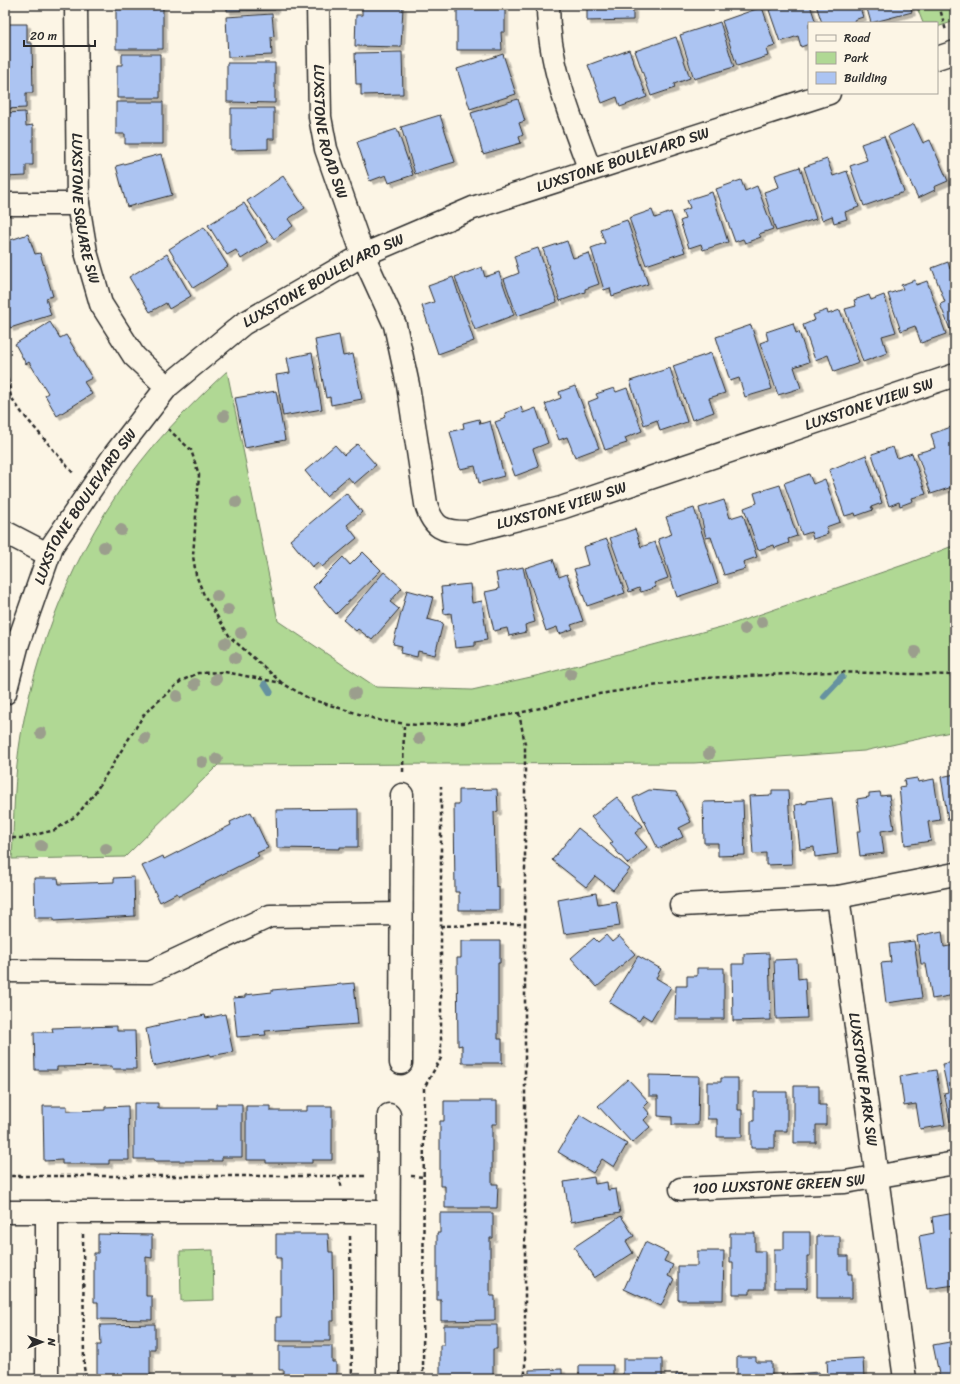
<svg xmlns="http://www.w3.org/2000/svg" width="960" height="1384" viewBox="0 0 960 1384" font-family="Sriracha,sans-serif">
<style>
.green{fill:#b0d894;stroke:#6e8260}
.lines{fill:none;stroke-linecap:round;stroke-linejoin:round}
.stream{stroke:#6692a0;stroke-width:7}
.building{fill:#acc4f2;stroke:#2b2b2b;filter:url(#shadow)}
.minor-casing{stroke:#2b2b2b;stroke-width:25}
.path{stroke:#2b2b2b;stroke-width:2.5;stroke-dasharray:4 3;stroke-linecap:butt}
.minor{stroke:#fcf5e5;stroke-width:22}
.tree{fill:#9b9e8d}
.labels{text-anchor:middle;stroke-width:3;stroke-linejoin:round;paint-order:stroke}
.street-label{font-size:15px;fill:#2b2b2b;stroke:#fcf5e5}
</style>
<defs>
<filter id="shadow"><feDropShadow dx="3.5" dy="3.5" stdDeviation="0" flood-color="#0004"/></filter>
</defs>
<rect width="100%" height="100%" fill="#fcf5e5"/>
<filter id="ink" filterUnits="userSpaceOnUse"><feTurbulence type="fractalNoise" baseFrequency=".025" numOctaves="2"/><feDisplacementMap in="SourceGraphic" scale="8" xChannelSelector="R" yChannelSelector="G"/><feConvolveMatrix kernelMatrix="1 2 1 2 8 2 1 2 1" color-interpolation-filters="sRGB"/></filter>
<g filter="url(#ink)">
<path class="green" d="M916 5H955V21L937 27V23H923Z
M227 371 278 621 376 687 472 690 540 675 732 624 909 563 955 545V731L864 751 694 763 218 765 125 857 12 859C14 818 14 776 21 735 39 633 84 529 151 449 175 421 200 396 227 371Z
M213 1250 214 1300 181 1301 180 1251Z"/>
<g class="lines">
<path class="stream" d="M265 684 270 692
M824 696 842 677"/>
</g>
<path class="building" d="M227 5H275V10L227 11Z
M587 5H633V20L587 21Z
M783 5H810L816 23H809V44L801 47 798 36 780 42 769 10Z
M816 5H859L863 17 854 20 855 23H822Z
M866 5H910L912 12 871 23Z
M362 6 403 7 401 47 355 46 356 15H362Z
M156 7H163V49H116V9H156Z
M505 7V32H501L502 50H457V8Z
M762 7 775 46 766 49 768 56 737 66 722 21Z
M272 14 274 36 271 37 272 55 228 57 226 17Z
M720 22 734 67 694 79 680 35Z
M5 24H27V43H32L33 93H26V108L5 109Z
M676 37 690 78 674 84 675 88 651 96 635 51Z
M629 50 647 97 620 107 617 97 602 103 588 65Z
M402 52 403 94 361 95V84H356L355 53Z
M122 54H160V98H117V65H122Z
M503 54 516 94 470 109 457 69Z
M227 63H275V103L227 102Z
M518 99 525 121 519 123 523 135 519 137 521 143 483 154 471 113Z
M116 102H163V144H125V134H116Z
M231 108H274V139H268V149L231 150Z
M25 112 26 126 33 125V165H26V176L5 177V113Z
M440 115 455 162 415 174 401 127Z
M914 124 923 143 930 140 948 181 934 187 935 190 918 198 888 136Z
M397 129 413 175 389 183 386 175 370 181 357 142Z
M884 136 904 192 864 206 850 166 867 160 861 144Z
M161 154 172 195 127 207 116 166Z
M827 159 833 176 847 171 859 207 845 212 847 219 834 223 832 216 822 220 804 167Z
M800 167 816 219 776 231 764 192 779 187 775 175Z
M283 176 305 208 288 219 293 226 274 239 247 201Z
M741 180 745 191 757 186 773 229 759 234 761 237 745 243 743 239 735 242 716 189Z
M712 192 728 242 703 250 701 244 689 248 680 221 685 219 682 211 690 208 687 200Z
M244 203 268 242 241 259 236 250 227 255 208 225Z
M652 210 655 218 671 212 685 252 646 265 629 218Z
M627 220 648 284 612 296 610 288 604 290 591 248 605 243 600 229Z
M204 227 228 266 193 288 169 249Z
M28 234 35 254 40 253 53 296 46 298 51 315 10 328 5 313V308L10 306 5 291V242Z
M567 241 573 258 589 253 599 284 585 289V292L560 301 543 249Z
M538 248 557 302 517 316 504 279 519 273 514 256Z
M167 254 191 296 169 309 166 303 150 312 129 277Z
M948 262 950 269 955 267V330L951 332 940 304 945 302 932 268Z
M482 267 485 277 499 272 514 315 475 330 455 277Z
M453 277 474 341 438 354 422 306 434 302 428 286Z
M915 280 916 285 927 281 946 334 921 343 915 326 901 331 888 294 903 289 901 285Z
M869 295 871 300 884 295 896 332 882 336 887 353 863 362 845 309 856 306 854 300Z
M827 310 828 314 840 310 859 363 834 372 828 355 815 360 803 325 815 320 813 315Z
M50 322 60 338 66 335 92 378 84 382 92 394 57 416 45 395 48 393 29 362 26 364 15 344Z
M793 323 796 333 799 332 809 362 794 367 801 388 778 395 760 343 768 340 766 332Z
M751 325 772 389 745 397 739 378 730 381 716 337Z
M339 335 343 356 353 354 362 399 331 405 330 397 326 398 315 340Z
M312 353 322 409 283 416 276 375 290 373 287 358Z
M711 353 725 393 709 398 714 412 692 420 673 366Z
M670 368 687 422 660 431 657 420 644 425 630 381Z
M575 386 599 448 575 457 567 437 559 440 545 404 561 398 559 392Z
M614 388 616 392 627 388 642 431 625 438 627 443 605 450 588 402 598 398 596 394Z
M276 391 285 440 245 448 235 398Z
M521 407 523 413 536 408 548 443 533 449 539 467 515 476 495 422 506 418 505 413Z
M479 419 480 424 490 421 504 476 479 483 475 466 460 469 450 432 464 428 463 423Z
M954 426 955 486 931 494 917 453 935 448 931 434Z
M357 444 376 465 354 484 348 477 326 496 305 471 335 445 344 455Z
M893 447 897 458 912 453 926 494 912 498 913 501 900 506 899 502 889 506 872 454Z
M866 455 882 503 871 507 873 510 856 516 855 513 845 516 829 470Z
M809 474 813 484 825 479 840 522 826 527 828 534 813 539 811 532 802 535 784 483Z
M780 485 797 536 788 539 789 543 775 548 774 545 758 550 744 508 757 503 754 493Z
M346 493 362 512 347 525 357 538 322 567 318 562 312 567 290 540Z
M724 500 730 518 743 514 757 557 743 562 745 569 724 575 711 537 706 538 699 508Z
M694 508 718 583 677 597 658 539 672 534 666 517Z
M635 529 641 547 655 542 668 578 654 583 656 587 641 592 639 588 629 592 610 538Z
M607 539 625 593 587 606 574 569 588 565 583 547Z
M363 552 381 570 336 614 313 587 343 557 350 565Z
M553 559 559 577 567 574 583 621 571 625 573 629 559 634 557 627 546 631 525 568Z
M523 567 535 622 525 625 526 632 509 636 507 628 494 631 485 592 499 589 496 573Z
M384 572 402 588 390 602 399 609 372 640 358 629 356 631 343 620Z
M470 584 472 603 482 601 487 640 475 642V646L455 648 451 613 444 614 441 587Z
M407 590 433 597 427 619 443 623 435 655 418 651 417 657 400 653 402 646 393 644Z
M955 774V819L948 820 941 777Z
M917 778 918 782 934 779 940 820 928 822 931 841 905 845 899 787 905 786 904 780Z
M497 789 498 811 494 812 496 887 499 886V910H459V892H455L454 804H459V790Z
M649 790 676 792 691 822 679 828 683 837 658 849 633 798Z
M772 790H788L792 864 766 865V853L753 854 749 796 772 795Z
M880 792 881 796 889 795 894 829 881 831 884 853 860 856 857 831H861L857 799 869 797V793Z
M617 797 643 826 635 833 647 847 628 864 610 844 613 842 591 817Z
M832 798 838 854 815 857 814 847 800 849 795 805 807 803V801Z
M743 801 745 855 718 856V843H704L703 802Z
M358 809V847H340V849L277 848 276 810Z
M251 812 268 848 257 853 259 856 179 896 177 893 160 902 142 866 163 856 164 859 231 825 230 822Z
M578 828 630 869 613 890 595 876 586 887 552 860Z
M134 877 135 916 54 921V918H35L34 878H58L59 884 114 882V878Z
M596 893 598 904 616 901 620 926 564 934 558 900Z
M942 931 944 947 955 945V995L932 999 926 964H921L917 936Z
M606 935 612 942 619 936 635 954 597 987 571 958 594 938 598 942Z
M461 941H500V963H498V1039H502V1063H462V1045L458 1046 457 958H461Z
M914 941 922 998 886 1003 881 963 891 962 889 944Z
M769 953 771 1020 733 1021 732 964H744V954Z
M638 956 661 969 656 978 671 987 651 1020 643 1015 639 1021 609 1002Z
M797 959 798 979 805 978 807 1018 776 1019 774 960Z
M697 968H724V1019H675L676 986H687V976H697Z
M354 983 358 1024 265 1031 266 1035 237 1037 233 998 245 997V995L272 992V990Z
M225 1014 233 1052 210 1056V1054L153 1066 146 1029 159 1026V1024L205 1015 206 1018Z
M117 1026V1031H135L136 1069H112V1066L57 1067V1070H35L34 1032H53L52 1028Z
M955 1062V1121L950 1122 944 1093 948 1092 942 1064Z
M936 1070 945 1125 920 1129 916 1104 904 1106 900 1076Z
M649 1075 699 1076 698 1125H672V1117L658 1116V1096H649Z
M721 1078H738V1110H742V1137H717V1119H707V1082H721Z
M628 1079 649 1102 644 1107 650 1114 644 1120 650 1127 632 1143 598 1106Z
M794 1086H819V1105H826V1125H816V1143H794Z
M754 1092H787V1131H775V1148H751V1121H754Z
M444 1101H497V1124H492V1184H498L497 1208H445V1186H440V1121H444Z
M134 1103H158V1108H216V1104H242V1157H222V1161H154V1159H134Z
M43 1106H67V1111L105 1110V1107L128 1106 129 1160H109V1164H62V1160L44 1161Z
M246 1106H271V1111H307V1106H332V1160H312V1163H266V1160H246Z
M580 1115 627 1144 614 1167 602 1159 593 1173 558 1152Z
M594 1177 595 1184 607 1182 608 1190 616 1189 620 1213 571 1222 564 1182Z
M440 1213H493V1238H490V1296H495V1320L441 1321V1300H437V1233H440Z
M955 1213V1285L927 1289 919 1236 934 1233 932 1217Z
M621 1216 634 1236 626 1241 633 1253 594 1278 574 1247Z
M784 1232H810V1256H807V1288H774V1249H784Z
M730 1233H755V1251H765V1289H750V1294H733V1262H730Z
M98 1234 152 1235V1258L146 1257V1296H152V1320L98 1319V1302H94V1253H98Z
M276 1234H328L329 1252H333L334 1321H330V1341H276V1317H281V1258H276Z
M817 1236H840V1256H848V1274H852V1298H817Z
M645 1242 668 1253 664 1261 673 1265 668 1276 674 1279 661 1306 624 1289Z
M697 1251H724L723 1300H678V1266H697Z
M155 1324V1349H150V1379H97V1345H101L100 1325Z
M444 1325H497V1349H493V1379H440V1345H444Z
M955 1341V1379H940L933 1345Z
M279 1346H332V1362H336V1379H284V1370H279Z
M737 1357H756V1362H772V1379H737Z
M863 1358 864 1379H828L827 1360Z
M623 1359H662V1379H623Z
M579 1365H613V1379H579Z
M562 1369V1379H529V1370Z
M819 1372 820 1379H781L780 1375Z
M676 1374H716V1379H676Z"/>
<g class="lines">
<g class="minor-casing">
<g id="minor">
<path id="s1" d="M76 5 78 204 86 252 101 304 134 356 167 387"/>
<path id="s2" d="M318 5 320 117 326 149 363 255 395 325 408 385 426 504C433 528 443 532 467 532L561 508 955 375"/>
<path d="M548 5C548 63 570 117 590 170"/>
<path d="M937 58 955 52"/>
<path d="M5 204H78"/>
<path d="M5 532 49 555"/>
<path id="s3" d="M5 693 18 643 52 546 115 454 167 387 243 324 363 255 473 208 829 93"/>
<path id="s4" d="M838 897 905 1379"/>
<path d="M681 905 838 897 955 874"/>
<path d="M5 971 150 972 270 916 401 914"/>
<path d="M401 1063 402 795"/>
<path id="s5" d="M681 1189 845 1182 955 1163"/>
<path d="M5 1212H388"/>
<path d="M47 1212V1379"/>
<path d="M388 1379 389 1115"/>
</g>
</g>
<path class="path" d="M939 5 946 31
M5 365 11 397 22 413 74 474
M168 429 191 450 199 475 193 556 196 575 204 595 230 637 282 683
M519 713 525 744V1379
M403 772 404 724
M5 838H22L55 830 77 815 94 794 145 713 181 681 198 673 225 672 282 683 310 699 382 721 417 725 463 723 519 713 599 694 705 678 830 672 955 675
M440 926 525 924
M11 1176H366
M339 1176 342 1189
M411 1176 424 1177
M83 1234 84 1367 86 1379
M350 1236 352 1379
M423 1379 424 1088 441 1058V786"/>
<use href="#minor" class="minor"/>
</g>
<g class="tree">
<circle cx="224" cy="416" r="6"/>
<circle cx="236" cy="502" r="6"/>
<circle cx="121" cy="530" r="6"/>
<circle cx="104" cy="547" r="6"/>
<circle cx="217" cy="596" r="6"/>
<circle cx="228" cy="610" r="6"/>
<circle cx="762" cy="622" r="6"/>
<circle cx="745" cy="629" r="6"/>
<circle cx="241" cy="633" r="6"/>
<circle cx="225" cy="643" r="6"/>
<circle cx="915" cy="652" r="6"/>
<circle cx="235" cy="658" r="6"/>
<circle cx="571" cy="674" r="6"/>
<circle cx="216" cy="679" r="6"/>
<circle cx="195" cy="684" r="6"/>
<circle cx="355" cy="693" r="6"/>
<circle cx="177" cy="696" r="6"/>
<circle cx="41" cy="733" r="6"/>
<circle cx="145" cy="738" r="6"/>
<circle cx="419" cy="739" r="6"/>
<circle cx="709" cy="754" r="6"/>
<circle cx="217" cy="759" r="6"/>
<circle cx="202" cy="762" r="6"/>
<circle cx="41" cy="846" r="6"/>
<circle cx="106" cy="849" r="6"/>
</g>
</g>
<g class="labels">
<g class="street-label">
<text dy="5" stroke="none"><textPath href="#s2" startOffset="128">LUXSTONE ROAD SW</textPath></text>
<text dy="5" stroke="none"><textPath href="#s3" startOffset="865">LUXSTONE BOULEVARD SW</textPath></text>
<text dy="5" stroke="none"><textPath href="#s1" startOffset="204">LUXSTONE SQUARE SW</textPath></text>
<text dy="5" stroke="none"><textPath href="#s3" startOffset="541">LUXSTONE BOULEVARD SW</textPath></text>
<text dy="5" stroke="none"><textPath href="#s2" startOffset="993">LUXSTONE VIEW SW</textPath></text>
<text dy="5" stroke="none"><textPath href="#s2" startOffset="669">LUXSTONE VIEW SW</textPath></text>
<text dy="5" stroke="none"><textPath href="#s3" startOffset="205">LUXSTONE BOULEVARD SW</textPath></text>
<text dy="5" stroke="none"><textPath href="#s4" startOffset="184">LUXSTONE PARK SW</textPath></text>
<text dy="5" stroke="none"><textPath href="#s5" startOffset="98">100 LUXSTONE GREEN SW</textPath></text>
</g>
</g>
<rect width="960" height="1384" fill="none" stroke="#fcf5e5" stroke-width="20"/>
<rect x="10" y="10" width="940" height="1364" fill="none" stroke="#2b2b2b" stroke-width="1.5" filter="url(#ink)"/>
<rect x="808" y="22" width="130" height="72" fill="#fcf5e5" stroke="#a8a49b"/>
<rect x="816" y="35" width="20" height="6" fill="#fcf5e5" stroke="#a8a49b"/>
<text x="844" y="42" font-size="12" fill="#2b2b2b">Road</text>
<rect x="816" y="52" width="20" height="12" fill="#b0d894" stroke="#a8a49b"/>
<text x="844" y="62" font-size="12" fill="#2b2b2b">Park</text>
<rect x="816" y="72" width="20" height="12" fill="#acc4f2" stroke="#a8a49b"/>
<text x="844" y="82" font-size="12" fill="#2b2b2b">Building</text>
<g transform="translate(42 1342) rotate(90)" stroke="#fcf5e5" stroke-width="3" paint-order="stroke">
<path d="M0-3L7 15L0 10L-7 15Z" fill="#2b2b2b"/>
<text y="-6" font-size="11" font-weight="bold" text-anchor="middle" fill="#2b2b2b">N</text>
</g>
<path d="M24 40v6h71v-6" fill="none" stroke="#2b2b2b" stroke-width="2"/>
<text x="30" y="40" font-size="12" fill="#2b2b2b" stroke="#fcf5e5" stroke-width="3" paint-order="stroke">20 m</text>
</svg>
